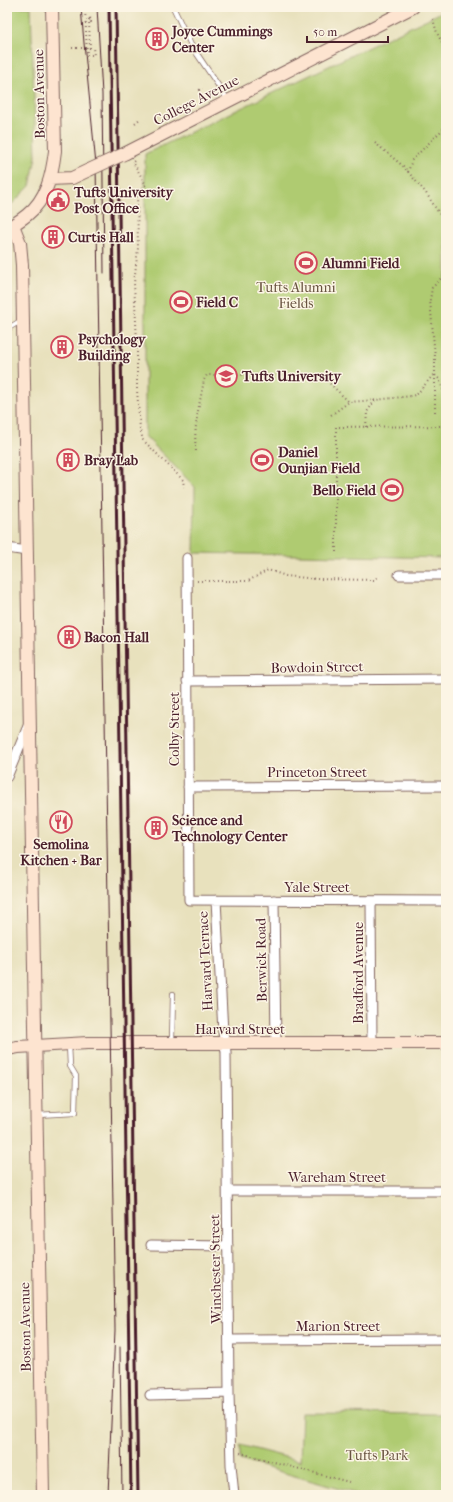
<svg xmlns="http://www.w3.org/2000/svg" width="453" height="1502" viewBox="0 0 453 1502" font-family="'IM FELL French Canon',serif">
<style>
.green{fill:#afcb71;stroke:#7c754e}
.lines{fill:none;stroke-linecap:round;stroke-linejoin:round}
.lane-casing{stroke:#81635e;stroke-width:6}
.street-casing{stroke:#81635e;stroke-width:11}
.secondary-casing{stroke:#81635e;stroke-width:14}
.path{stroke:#81635e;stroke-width:2;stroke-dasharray:1 3;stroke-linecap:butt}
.lane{stroke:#fff;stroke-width:4.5}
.street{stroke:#fff;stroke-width:9}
.secondary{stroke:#fde4d0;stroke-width:12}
.tram{stroke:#4a1f2b;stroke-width:1}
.rail{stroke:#4a1f2b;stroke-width:3}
.secondary-bridge-casing{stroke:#81635e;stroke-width:14;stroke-linecap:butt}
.path-bridge{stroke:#81635e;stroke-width:2;stroke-dasharray:1 3;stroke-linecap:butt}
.secondary-bridge{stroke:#fde4d0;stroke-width:12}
.labels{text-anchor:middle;stroke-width:3;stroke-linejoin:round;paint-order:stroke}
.poi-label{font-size:14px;font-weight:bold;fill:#4a1f2b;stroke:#fcf5e5;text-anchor:start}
.street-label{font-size:14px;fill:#4a1f2b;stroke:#fcf5e5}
.park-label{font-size:14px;fill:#685340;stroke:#fcf5e5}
</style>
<rect width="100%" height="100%" fill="#fcf5e5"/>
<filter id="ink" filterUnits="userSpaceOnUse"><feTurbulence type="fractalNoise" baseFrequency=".025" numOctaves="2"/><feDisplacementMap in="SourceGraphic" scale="8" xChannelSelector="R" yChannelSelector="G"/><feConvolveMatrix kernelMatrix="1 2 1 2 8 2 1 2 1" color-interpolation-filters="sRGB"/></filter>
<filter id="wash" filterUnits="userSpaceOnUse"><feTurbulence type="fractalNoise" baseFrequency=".012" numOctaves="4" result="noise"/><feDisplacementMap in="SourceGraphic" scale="16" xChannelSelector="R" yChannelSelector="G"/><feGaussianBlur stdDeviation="0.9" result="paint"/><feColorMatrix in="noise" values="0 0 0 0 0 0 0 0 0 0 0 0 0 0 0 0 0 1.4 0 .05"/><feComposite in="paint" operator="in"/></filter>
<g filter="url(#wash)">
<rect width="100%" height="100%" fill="#e8e1bd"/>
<path class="green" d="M7 7H31L36 157 30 186 7 209Z
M446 10V558L194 553 195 487 145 436V154Z
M302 1413 446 1414V1495H360L240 1460V1445L300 1461Z"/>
</g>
<g filter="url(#ink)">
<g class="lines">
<g class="lane-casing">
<path id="lane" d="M173 7 191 45 228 100
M7 329 22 320
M172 1042 173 994
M37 1115 75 1113 76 1076 70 1066 69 1044"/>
</g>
<g class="street-casing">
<path id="street" d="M7 548 27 551
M187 558 189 900 446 901
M399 575H446
M187 681 446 679
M7 777 28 726
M188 787 446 786
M216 900 223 1032 226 1052 229 1393 231 1465 234 1495
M274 900 276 1044
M371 901 372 1044
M228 1191H446
M151 1245 228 1246
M229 1340 446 1339
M150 1395 229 1393"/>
</g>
<g class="secondary-casing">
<path id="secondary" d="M126 153 413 7
M50 179 72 178 89 170
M13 225 20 243 22 265C30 675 35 1085 43 1495
M7 229C14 224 21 220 27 215 47 199 52 175 55 151L52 7
M7 1049 18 1047 88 1043H446"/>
</g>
<path class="path" d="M85 7 87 55H94L93 48
M433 19 437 33 446 50
M72 48H77
M90 48 89 20 90 19 91 22 90 17
M199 90 203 89
M135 123 141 118
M375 143 403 166 426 193 444 221 446 240
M134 161 133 162 146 185 137 191 138 248 134 283 137 342V390L140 429 143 440 183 480 184 487
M408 172 412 160 446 126
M435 412V357L430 300 432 288 446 273
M331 415 349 402
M7 417H14
M366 427 367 412 375 400 412 396 417 394 434 374 439 379 446 397
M196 451C193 427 200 403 204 380L207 375H321L349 402 375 400
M336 552V427L446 426
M197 581H248L268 570 286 576 317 579 375 580 378 576
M240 1453 349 1482"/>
<use href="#lane" class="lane"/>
<use href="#street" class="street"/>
<use href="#secondary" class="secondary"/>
<path class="tram" d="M81 7 84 43 96 165 115 1330 108 1495
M97 7 102 94 104 273
M120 1347 122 1495"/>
<path class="rail" d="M109 7 131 1495
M116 7 138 1495"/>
<g class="secondary-bridge-casing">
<path id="secondary-bridge" d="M89 170 126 153"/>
</g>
<path class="path-bridge" d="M90 19V17
M77 48H93"/>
<use href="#secondary-bridge" class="secondary-bridge"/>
</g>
</g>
<defs>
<g id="building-ring" transform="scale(1.15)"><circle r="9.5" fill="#fcf5e5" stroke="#d1495b" stroke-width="1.5"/><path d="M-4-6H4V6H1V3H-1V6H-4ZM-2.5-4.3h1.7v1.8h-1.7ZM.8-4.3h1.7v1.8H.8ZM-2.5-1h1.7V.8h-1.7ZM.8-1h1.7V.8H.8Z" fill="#d1495b"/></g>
<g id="civic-ring" transform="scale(1.15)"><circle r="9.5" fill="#fcf5e5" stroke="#d1495b" stroke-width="1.5"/><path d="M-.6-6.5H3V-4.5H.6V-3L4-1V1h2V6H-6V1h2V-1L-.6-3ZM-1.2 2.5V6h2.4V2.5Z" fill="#d1495b"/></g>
<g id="stadium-ring" transform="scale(1.15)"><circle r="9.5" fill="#fcf5e5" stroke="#d1495b" stroke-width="1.5"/><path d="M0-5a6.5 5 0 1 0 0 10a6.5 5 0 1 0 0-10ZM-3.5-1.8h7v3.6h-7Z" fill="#d1495b"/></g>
<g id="university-ring" transform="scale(1.15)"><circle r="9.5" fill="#fcf5e5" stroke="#d1495b" stroke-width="1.5"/><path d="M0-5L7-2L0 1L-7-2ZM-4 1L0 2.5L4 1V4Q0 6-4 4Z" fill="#d1495b"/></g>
<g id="restaurant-ring" transform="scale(1.15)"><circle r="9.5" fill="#fcf5e5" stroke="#d1495b" stroke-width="1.5"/><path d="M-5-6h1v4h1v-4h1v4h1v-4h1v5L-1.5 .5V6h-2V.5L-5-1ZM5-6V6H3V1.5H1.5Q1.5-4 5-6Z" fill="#d1495b"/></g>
</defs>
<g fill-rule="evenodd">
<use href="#building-ring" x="157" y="39"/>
<use href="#civic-ring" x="58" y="200"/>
<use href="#building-ring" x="53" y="237"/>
<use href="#stadium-ring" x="306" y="263"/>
<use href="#stadium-ring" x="181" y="302"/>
<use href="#building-ring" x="62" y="347"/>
<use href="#university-ring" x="226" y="376"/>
<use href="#building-ring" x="68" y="460"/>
<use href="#stadium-ring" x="262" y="460"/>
<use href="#stadium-ring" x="392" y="490"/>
<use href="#building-ring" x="69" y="637"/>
<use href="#restaurant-ring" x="61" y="822"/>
<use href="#building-ring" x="156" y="828"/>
</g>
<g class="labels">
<g class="poi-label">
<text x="172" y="36">Joyce Cummings<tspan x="172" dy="16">Center</tspan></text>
<text x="74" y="197">Tufts University<tspan x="74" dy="16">Post Office</tspan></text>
<text x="68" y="242">Curtis Hall</text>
<text x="322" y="268">Alumni Field</text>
<text x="196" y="307">Field C</text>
<text x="78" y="344">Psychology<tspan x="78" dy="16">Building</tspan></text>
<text x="242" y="381">Tufts University</text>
<text x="278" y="457">Daniel<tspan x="278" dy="16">Ounjian Field</tspan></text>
<text x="84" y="465">Bray Lab</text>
<text x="376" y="495" text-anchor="end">Bello Field</text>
<text x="84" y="642">Bacon Hall</text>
<text x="172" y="825">Science and<tspan x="172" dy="16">Technology Center</tspan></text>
<text x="61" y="849" text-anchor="middle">Semolina<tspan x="61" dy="16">Kitchen + Bar</tspan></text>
</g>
<g class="street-label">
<text transform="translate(39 94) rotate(-91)" y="5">Boston Avenue</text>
<text transform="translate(196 100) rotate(-27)" y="5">College Avenue</text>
<text transform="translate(317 667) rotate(-1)" y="5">Bowdoin Street</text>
<text transform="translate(174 729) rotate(-90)" y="5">Colby Street</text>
<text x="317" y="777">Princeton Street</text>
<text x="317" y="892">Yale Street</text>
<text transform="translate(261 960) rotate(-91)" y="5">Berwick Road</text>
<text transform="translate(205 961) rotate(-93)" y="5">Harvard Terrace</text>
<text transform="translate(358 973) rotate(-90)" y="5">Bradford Avenue</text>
<text x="240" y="1034">Harvard Street</text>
<text x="337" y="1182">Wareham Street</text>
<text transform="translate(215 1269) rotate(-91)" y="5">Winchester Street</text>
<text x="338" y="1331">Marion Street</text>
<text transform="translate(25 1327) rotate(-91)" y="5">Boston Avenue</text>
</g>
<g class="park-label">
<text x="296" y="292">Tufts Alumni<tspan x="296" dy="16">Fields</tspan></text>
<text x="377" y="1460">Tufts Park</text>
</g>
</g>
<rect width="453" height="1502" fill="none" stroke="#fcf5e5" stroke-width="24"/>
<path d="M307 36v6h81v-6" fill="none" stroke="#4a1f2b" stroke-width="2"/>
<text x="313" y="36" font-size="12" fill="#4a1f2b" stroke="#fcf5e5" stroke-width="3" paint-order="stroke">50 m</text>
</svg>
